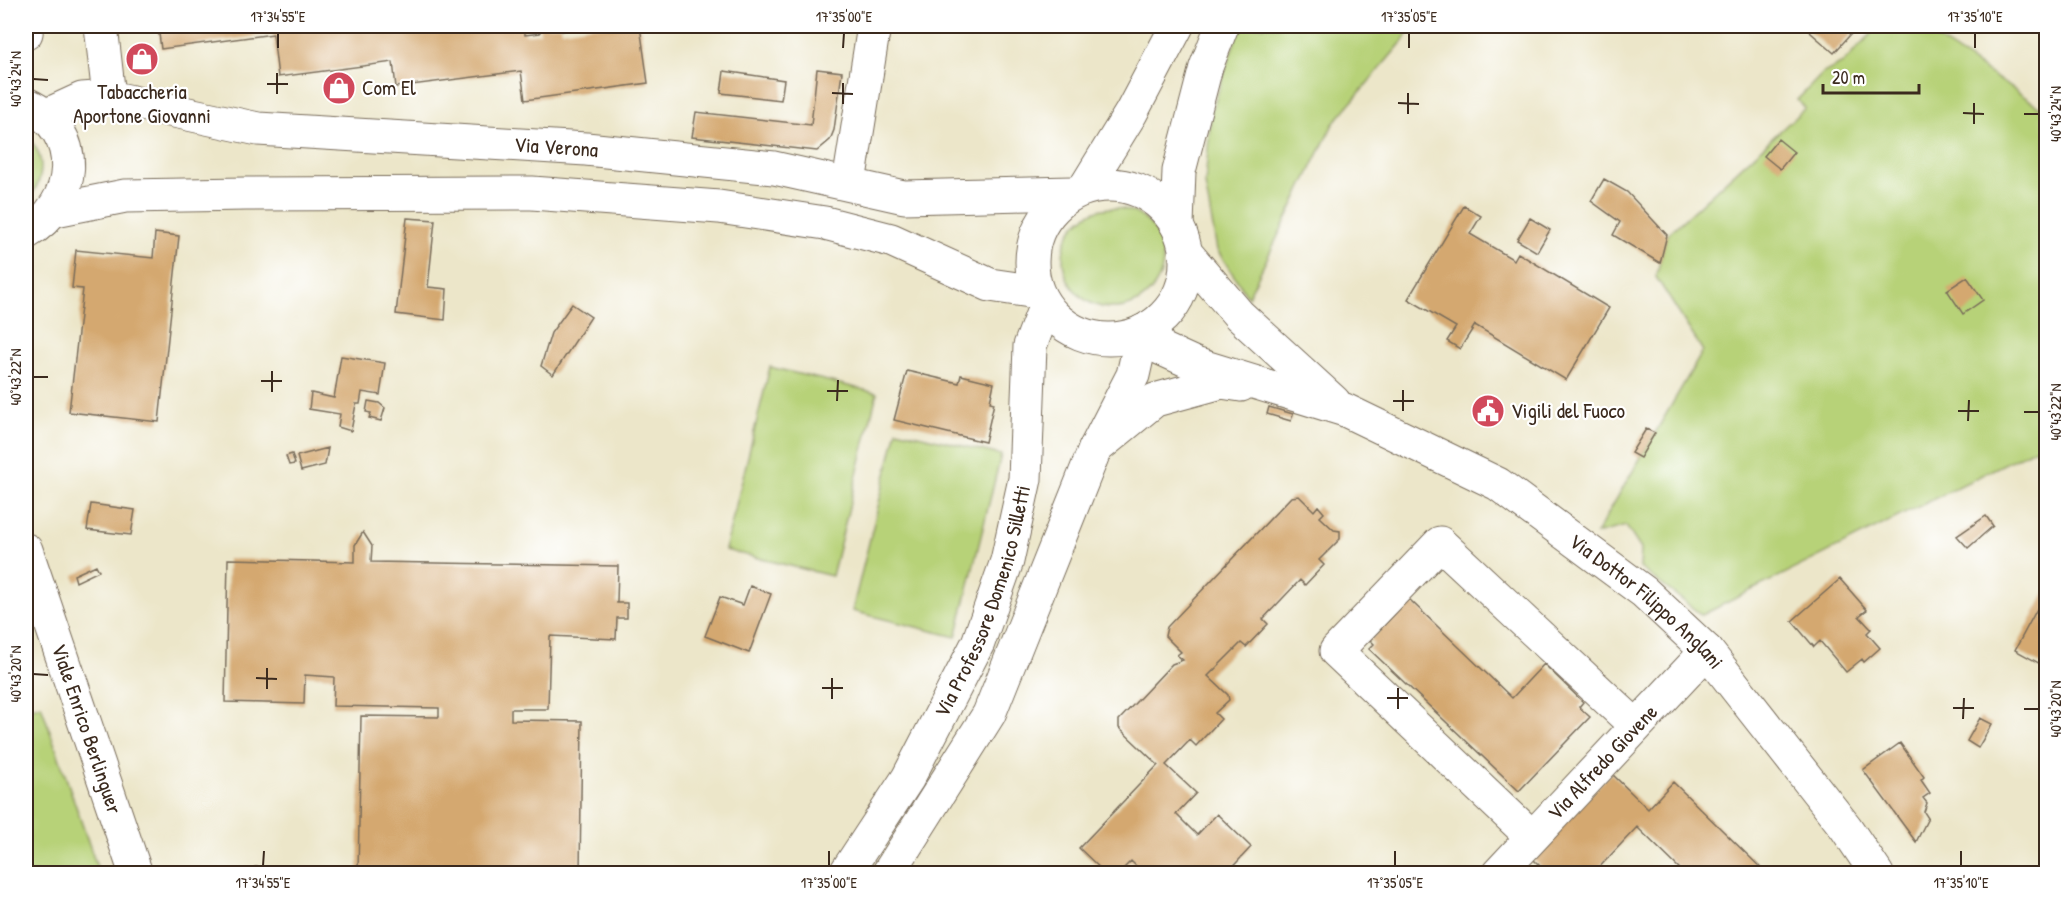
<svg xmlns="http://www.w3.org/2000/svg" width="2072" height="899" viewBox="0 0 2072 899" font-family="'Patrick Hand',sans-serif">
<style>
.green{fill:#b7d278;stroke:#797e4b;stroke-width:1.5}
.building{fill:#d4a86f}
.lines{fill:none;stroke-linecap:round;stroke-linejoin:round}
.minor-casing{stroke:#796c5a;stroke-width:35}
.major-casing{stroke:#796c5a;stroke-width:35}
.minor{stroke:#fff;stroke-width:33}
.major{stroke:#fff;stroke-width:33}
.ticks{fill:none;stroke:#3b2a1e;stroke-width:2}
.labels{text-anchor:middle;stroke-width:4.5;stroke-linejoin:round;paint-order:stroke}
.poi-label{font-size:21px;fill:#3b2a1e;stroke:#fff;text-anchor:start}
.street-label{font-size:21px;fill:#3b2a1e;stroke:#fff}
.neatline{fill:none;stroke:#3b2a1e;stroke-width:2}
.ticks-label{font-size:15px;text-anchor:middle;fill:#3b2a1e}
</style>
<rect width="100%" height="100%" fill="#fff"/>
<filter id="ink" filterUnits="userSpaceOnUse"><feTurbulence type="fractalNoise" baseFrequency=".0167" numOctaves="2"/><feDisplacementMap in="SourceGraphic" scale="12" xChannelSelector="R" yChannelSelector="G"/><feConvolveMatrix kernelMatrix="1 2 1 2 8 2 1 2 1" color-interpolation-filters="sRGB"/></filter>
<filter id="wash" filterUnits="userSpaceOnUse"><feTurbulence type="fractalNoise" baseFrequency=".008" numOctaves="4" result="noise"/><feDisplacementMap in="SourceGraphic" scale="24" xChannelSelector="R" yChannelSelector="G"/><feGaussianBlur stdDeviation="1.35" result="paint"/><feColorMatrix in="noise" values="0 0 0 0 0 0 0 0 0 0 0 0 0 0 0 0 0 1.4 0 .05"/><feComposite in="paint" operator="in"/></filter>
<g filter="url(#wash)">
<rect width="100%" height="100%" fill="#ece6c9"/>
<path class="green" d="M1240 26H1405L1407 33 1403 41 1333 124 1248 297 1217 250 1205 184 1211 113Z
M1879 26H1918L2046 111V443L1702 615 1640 568 1641 549 1626 526 1596 534 1703 351 1656 277 1667 235 1805 108 1797 100 1823 73 1843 63Z
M26 136C47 155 45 182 26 201Z
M1063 258a50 50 0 1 1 100 0a50 50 0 1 1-100 0Z
M770 367 877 393 832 576 725 550Z
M897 430 1001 455 956 637 852 611Z
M41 705 99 873H26V710Z"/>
<g id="blocks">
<path class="building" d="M158 26H394L395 30 429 26H524L525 35 540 33 539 26H561L562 31 591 26H640L648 83 525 100 521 71 396 87 393 62 278 77 273 34 161 49Z
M1803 26H1858L1834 53Z
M817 69 842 72 834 130 830 140 817 151 692 137 696 112 811 125Z
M724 71 784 80 781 100 721 93Z
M1778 139 1794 152 1780 169 1764 156Z
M1604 179 1627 192 1667 235 1660 263 1613 235 1620 222 1591 201Z
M1464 206 1481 216 1470 234 1514 260 1518 253 1609 308 1566 380 1475 325 1460 349 1447 341 1456 327 1408 299Z
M407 218 435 220 428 287 447 289 445 320 396 314Z
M1530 218 1550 230 1537 252 1517 240Z
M155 233 179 236 159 422 69 412 83 289 72 288 76 250 153 258Z
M1967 277 1983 300 1963 314 1947 290Z
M572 304 591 317 553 375 541 366 551 333Z
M341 356 385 363 380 395 362 392 360 404H356L351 431 338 427 340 414 309 409 311 393 334 398Z
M907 371 959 383 961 375 994 383 990 402 994 403 985 442 894 420Z
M368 401 379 403 385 408 381 421 369 418 371 413 366 412Z
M1269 407 1293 414 1291 421 1267 414Z
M1646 429 1655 433 1640 458 1631 453Z
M328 448 325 465 301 471 297 456Z
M292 454 295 464 289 465 286 456Z
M1299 496 1314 511 1318 506 1324 513 1320 517 1334 530 1340 531V539L1319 560 1324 565 1305 585 1300 580 1263 619 1268 624 1246 647 1241 643 1208 676 1228 695 1229 700 1215 713 1221 719 1196 746 1190 740 1166 765 1196 793 1176 814 1197 835 1217 814 1251 847 1226 874H1144L1131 861 1118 874H1106L1079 848 1158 765 1119 728V720L1172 664 1183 660 1177 655 1181 652 1165 636 1167 627 1291 497Z
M91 504 135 510 131 535 87 530Z
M1986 516 1993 526 1968 548 1957 536Z
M363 532 372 546 371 562 618 566 617 603H627V618H617L616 639 550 636 548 709H511V720L582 721 580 874H358L361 716 439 717V708L333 706 334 677 305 675 304 704 225 702 228 559 355 562V545Z
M96 565 99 571 76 582 74 575Z
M1840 579 1867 610 1859 616 1871 629 1867 633 1880 648 1864 662 1862 659 1846 672 1820 641 1814 647 1792 621Z
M750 586 771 594 749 653 705 636 720 597 743 605Z
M2046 592V667L2015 650Z
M1409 599 1512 698 1544 664 1583 702 1579 707 1590 717 1519 791 1369 649 1374 644 1370 640Z
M1980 718 1992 724 1978 748 1967 741Z
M1900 743 1924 777 1921 780 1930 793 1923 798 1927 803 1924 812 1928 818 1916 842 1863 770Z
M1611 773 1648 809 1673 782 1767 874H1685L1637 827 1593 874H1548L1531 857Z
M255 867 321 871 320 874H254Z"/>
</g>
</g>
<g filter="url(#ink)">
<use href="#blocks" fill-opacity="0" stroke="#796c5a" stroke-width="1.5"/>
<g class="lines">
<g class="minor-casing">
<g id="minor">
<path d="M101 26 109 97"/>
<path d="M26 33 27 26"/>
<path d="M26 104C85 131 78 204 26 233"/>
<path id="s1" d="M45 116 82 99 109 97 258 129 586 149 774 168 904 197 1072 193"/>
<path d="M849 183 874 26"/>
<path d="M55 210 125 196 246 194 532 193 719 207 825 223 891 240 990 285 1037 292"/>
<path d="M1186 253 1239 315 1334 402"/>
<path id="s2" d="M1150 327 1160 348 1195 364 1345 410 1498 484 1644 592 1707 651 1846 828 1877 874"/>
<path d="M1095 449 1155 400 1221 382 1241 385"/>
<path id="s3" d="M26 550 136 874"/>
<path d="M1531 836 1336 651 1440 543 1636 726"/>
<path id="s4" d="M1498 874 1707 651"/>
</g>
</g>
<g class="major-casing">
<g id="major">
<circle cx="1109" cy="262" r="77"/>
<path d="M1085 188 1131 113 1177 26"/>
<path d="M1177 225 1179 171 1206 67 1222 26"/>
<path id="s5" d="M845 874 908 778 978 643 1007 561 1025 479 1030 346 1045 307"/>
<path d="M888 874 989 714 1095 449 1133 375 1143 331"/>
</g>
</g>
<use href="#minor" class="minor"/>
<use href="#major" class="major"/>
</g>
</g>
<path class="ticks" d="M278 48V33M843 48 844 33M1409 48V33M1975 48V33M33 79 48 80M267 84H288M832 93 853 94M277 94V73M1398 103 1419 104M843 104V83M1963 113 1984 114M1408 114V93M2024 114H2039M1974 124V103M33 377H48M261 381H282M827 391H848M272 392V371M837 401 838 380M1393 401H1414M1403 411V390M1958 411H1979M2024 412H2039M1968 421 1969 400M33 674 48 675M256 678 277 679M822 688H843M267 689V668M1387 698H1408M832 699V678M1953 708H1974M1398 709V688M2024 709H2039M1963 719 1964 698M263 866 264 851M829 866V851M1395 866V851M1961 866V851"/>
<defs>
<g id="shop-disc" transform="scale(1.725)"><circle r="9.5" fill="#d1495b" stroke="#fff"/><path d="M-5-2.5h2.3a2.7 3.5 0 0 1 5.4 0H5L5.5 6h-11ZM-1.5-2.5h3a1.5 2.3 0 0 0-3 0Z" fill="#fff"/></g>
<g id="civic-disc" transform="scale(1.725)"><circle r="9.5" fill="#d1495b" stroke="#fff"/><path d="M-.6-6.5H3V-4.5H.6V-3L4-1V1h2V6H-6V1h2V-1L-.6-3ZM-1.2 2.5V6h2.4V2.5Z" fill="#fff"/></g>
</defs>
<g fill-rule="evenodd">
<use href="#shop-disc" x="142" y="59"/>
<use href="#shop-disc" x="339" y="88"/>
<use href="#civic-disc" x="1488" y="411"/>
</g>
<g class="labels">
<g class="poi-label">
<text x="362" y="95">Com El</text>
<text x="142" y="99" text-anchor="middle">Tabaccheria<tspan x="142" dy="24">Aportone Giovanni</tspan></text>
<text x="1511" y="418">Vigili del Fuoco</text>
</g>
<g class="street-label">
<text dy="7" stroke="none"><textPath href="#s1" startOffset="519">Via Verona</textPath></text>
<text dy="7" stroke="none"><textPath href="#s5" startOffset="308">Via Professore Domenico Silletti</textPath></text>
<text dy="7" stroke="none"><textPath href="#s2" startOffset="578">Via Dottor Filippo Anglani</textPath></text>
<text dy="7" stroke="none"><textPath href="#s3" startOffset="189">Viale Enrico Berlinguer</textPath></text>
<text dy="7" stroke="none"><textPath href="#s4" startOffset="153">Via Alfredo Giovene</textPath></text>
</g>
</g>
<rect width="2072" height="899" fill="none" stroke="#fff" stroke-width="66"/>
<path d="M1823 84v9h96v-9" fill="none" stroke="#3b2a1e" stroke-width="3"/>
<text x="1832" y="84" font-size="18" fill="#3b2a1e" stroke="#ffffff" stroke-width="4.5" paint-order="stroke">20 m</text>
<rect x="33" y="33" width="2006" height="833" class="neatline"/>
<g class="ticks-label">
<text x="278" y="22">17°34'55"E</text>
<text x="844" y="22">17°35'00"E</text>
<text x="1409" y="22">17°35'05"E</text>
<text x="1975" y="22">17°35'10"E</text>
<text transform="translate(16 79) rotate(-90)" y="5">40°43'24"N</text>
<text transform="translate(2056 114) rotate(-90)" y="5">40°43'24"N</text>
<text transform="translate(16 377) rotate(-90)" y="5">40°43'22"N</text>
<text transform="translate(2056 412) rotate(-90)" y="5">40°43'22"N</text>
<text transform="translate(16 674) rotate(-90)" y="5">40°43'20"N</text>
<text transform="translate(2056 709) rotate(-90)" y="5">40°43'20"N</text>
<text x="263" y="888">17°34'55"E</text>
<text x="829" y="888">17°35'00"E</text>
<text x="1395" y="888">17°35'05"E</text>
<text x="1961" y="888">17°35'10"E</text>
</g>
</svg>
